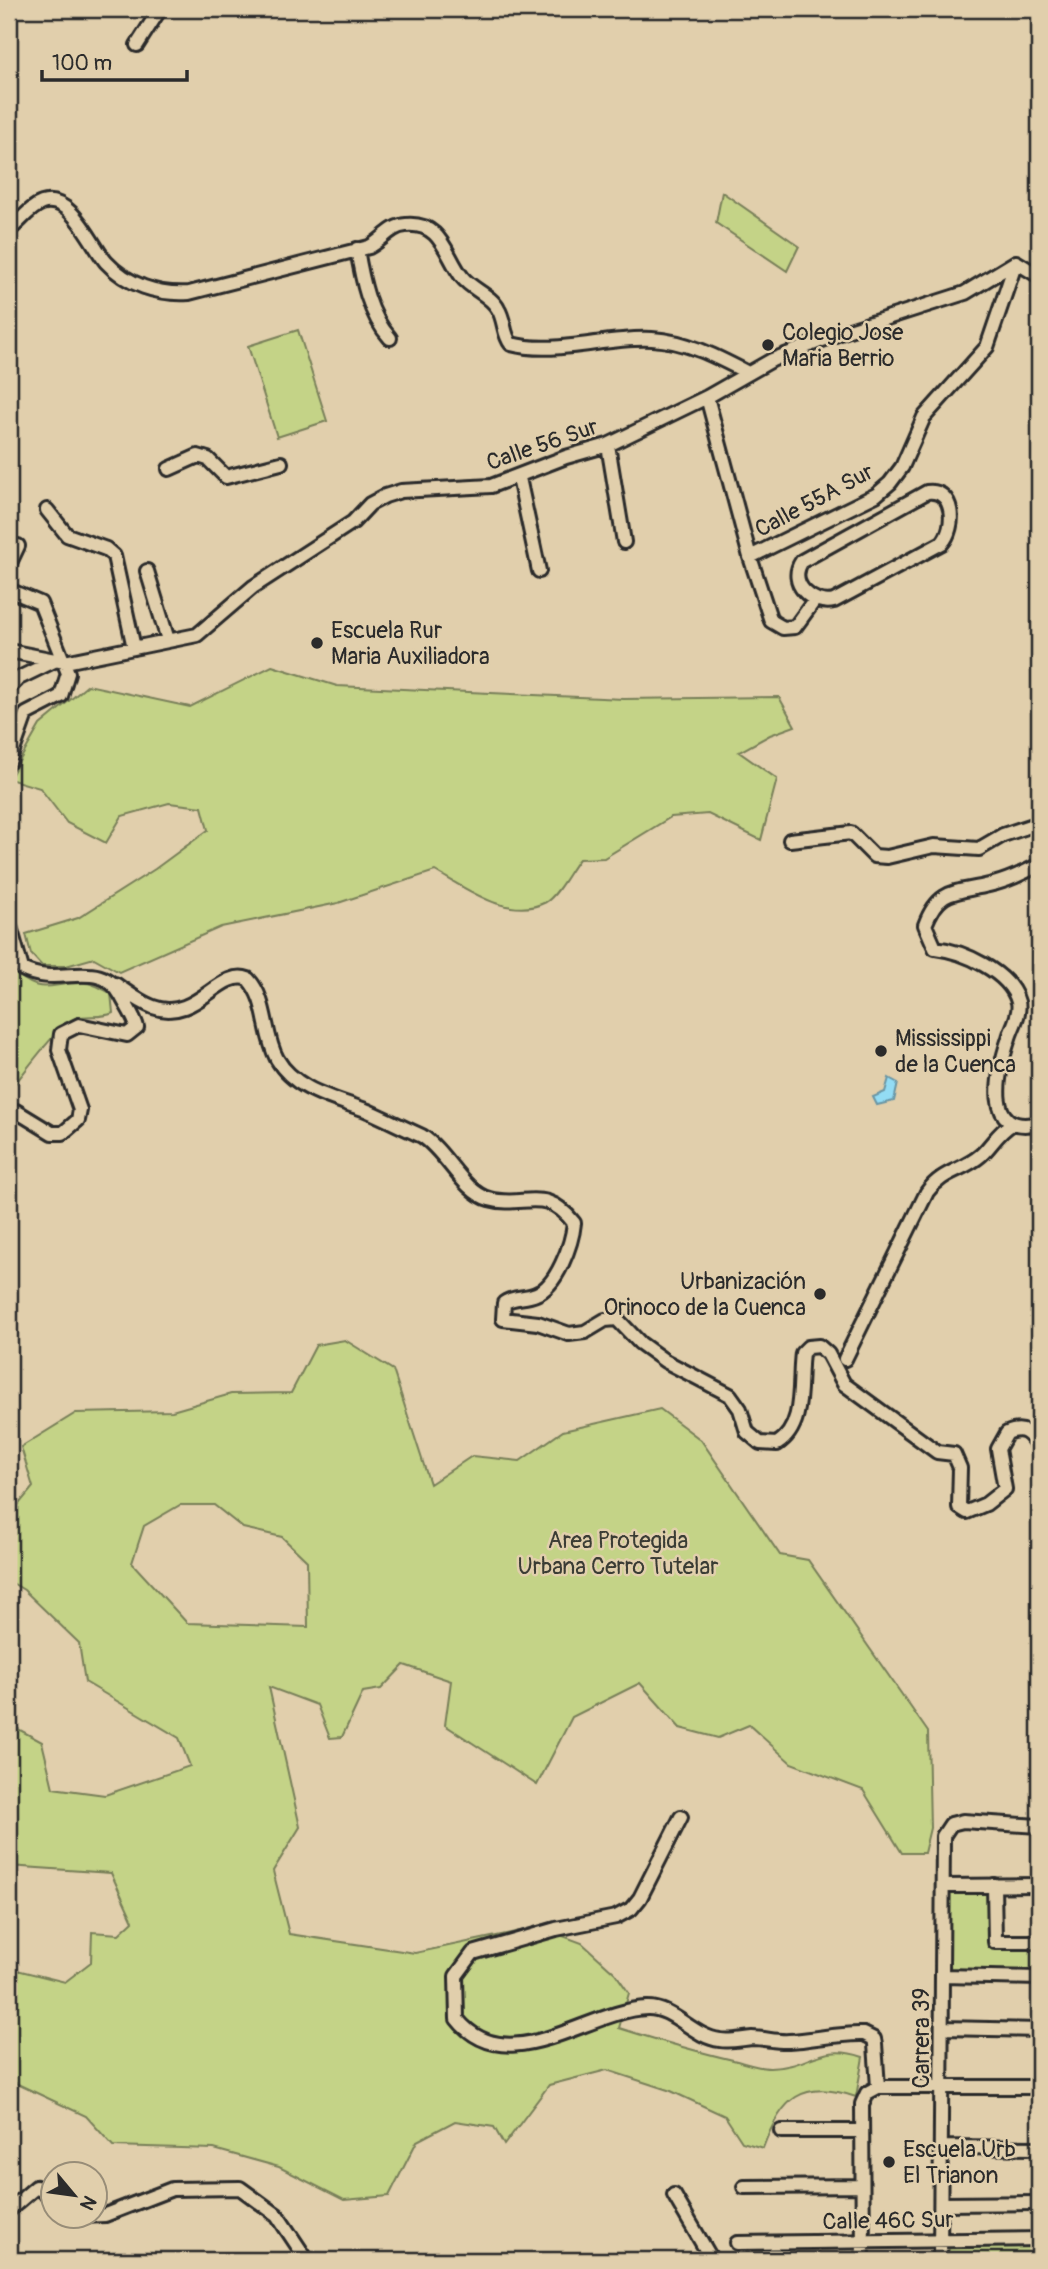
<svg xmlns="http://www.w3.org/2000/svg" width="1048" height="2269" viewBox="0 0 1048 2269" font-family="Pangolin,sans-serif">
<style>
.green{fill:#c4d387;stroke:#787f59;stroke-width:2;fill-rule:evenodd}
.water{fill:#93dcf4;stroke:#6995a4;stroke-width:2}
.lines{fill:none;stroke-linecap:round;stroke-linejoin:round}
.minor-casing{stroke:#2b2b2b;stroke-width:18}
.minor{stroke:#e1cfac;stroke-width:12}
.poi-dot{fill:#2b2b2b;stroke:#e1cfac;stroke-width:2.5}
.labels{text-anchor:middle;stroke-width:5;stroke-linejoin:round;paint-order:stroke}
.poi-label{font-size:23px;fill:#2b2b2b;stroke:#e1cfac;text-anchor:start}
.street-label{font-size:23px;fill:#2b2b2b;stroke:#e1cfac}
.park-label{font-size:23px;fill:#3a3c34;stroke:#e1cfac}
</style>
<rect width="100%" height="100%" fill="#e1cfac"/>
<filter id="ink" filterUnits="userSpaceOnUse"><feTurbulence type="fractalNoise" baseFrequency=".0143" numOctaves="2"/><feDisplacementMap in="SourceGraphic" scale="14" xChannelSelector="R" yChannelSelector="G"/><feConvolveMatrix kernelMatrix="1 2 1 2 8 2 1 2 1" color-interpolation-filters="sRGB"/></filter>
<g filter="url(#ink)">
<path class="green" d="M722 192 799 246 787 271 716 223Z
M298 330 327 421 277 437 248 346Z
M272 666 337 686 624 699 779 697 795 726 770 735 739 752 777 779 761 840 708 814 671 817 604 858 579 859C570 870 558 895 546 902 509 921 467 889 435 871L338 903 221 927 119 972 94 958 66 966H42L31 954 26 934 78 918 155 869 208 830 202 807 169 803 122 816 106 843 67 823 40 788 9 779 40 725 88 685 190 707Z
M9 967C43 999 47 982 85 983 94 983 103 990 111 993L113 1013C100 1019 88 1014 76 1018 59 1023 23 1075 9 1091Z
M345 1340 393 1370 430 1484 472 1456 520 1461 563 1431 660 1409 701 1440 780 1555 808 1560 928 1732 930 1828 924 1853H902L863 1790 791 1763 749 1725 718 1738 680 1728 640 1683 572 1717 537 1785 445 1725 451 1681 404 1665 381 1689 363 1692 342 1737 330 1738 317 1705 269 1687 300 1827 273 1871 289 1934 415 1953 539 1927 582 1943 615 1973 629 1993 619 2028C657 2040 694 2051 733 2060 745 2063 758 2068 770 2068 809 2068 819 2042 863 2057L856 2097C802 2078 781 2099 763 2148L742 2142 725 2116 671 2091 607 2070 549 2085 504 2145 494 2127 455 2121 417 2141 389 2196 344 2200 279 2167 214 2149 113 2146 86 2116 9 2080V1968L65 1982 91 1962 92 1932 119 1934 133 1921 111 1873 9 1866V1724L42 1742 53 1788 105 1795 190 1766 179 1738 85 1682 79 1643 24 1590 9 1581V1516L33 1487 21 1447 76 1413 172 1411 231 1394 291 1393 316 1345ZM180 1505H214L243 1528 282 1537 307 1561 308 1627 187 1623 132 1563 144 1526Z
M991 1891 992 1945 1039 1946V1973L949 1972 950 1892Z
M1039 2244V2260H948L949 2245Z"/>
<path class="water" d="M889 1078 898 1083 894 1101 877 1105 873 1097 885 1092Z"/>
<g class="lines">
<g class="minor-casing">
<path id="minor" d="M137 45 160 9
M9 230C20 222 30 207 42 203 71 193 92 246 106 262 127 285 158 295 189 293L369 247C382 241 390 226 406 225 442 222 445 255 462 277 471 289 491 295 498 309 505 320 503 334 511 344 556 356 607 336 652 339 687 341 717 357 748 373
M357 249C362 279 369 315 390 338
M707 397 750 557 771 621 783 628 795 627 814 601
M608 445 624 542
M169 469 198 456 208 459 226 477 281 463
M519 478 539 571
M927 492C955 488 956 528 942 543L834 601C812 606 787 583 802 561Z
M47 510 67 535 106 549 114 556 134 648
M750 557 876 495 890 483 902 467 924 417 987 347 1016 262
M9 565 18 546
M147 571 168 640
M9 590 40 603 68 673 61 696 26 714 9 762
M9 651 65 662 197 635 253 587 353 522 370 504 385 496 401 491 491 486 566 457 608 445 707 397 772 360 843 332 965 293 1016 262 1039 276
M9 688 19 678 54 661
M790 840 851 833 874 856 887 857 934 846 979 849 1003 835 1039 823
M1039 865C1023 873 1007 881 989 885 956 893 939 888 925 925L935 948C963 951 1010 972 1018 1002 1021 1014 1012 1027 1009 1038 998 1071 982 1137 1039 1123
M9 923 22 969C60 989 100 955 122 997 127 1007 134 1016 137 1027L127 1035 79 1025 61 1034 59 1050 80 1110 78 1120 63 1133H52L16 1111H9
M115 984C127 992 139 1002 153 1007 196 1023 219 968 248 979 268 1000 263 1034 277 1059 295 1091 337 1099 368 1111 386 1119 404 1128 422 1136 446 1151 463 1192 489 1199 524 1209 544 1184 574 1223 572 1244 557 1286 536 1294 525 1299 513 1296 504 1303L503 1319 538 1323 569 1334 585 1332 605 1320 617 1319 640 1343 665 1361 730 1395 740 1409 747 1432 760 1443 777 1444C806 1426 798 1383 802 1353L808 1347 819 1346 828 1354 844 1384 937 1452 954 1454 960 1468 959 1507 967 1512 986 1504 1005 1489 998 1449 1007 1433C1024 1426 1030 1433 1039 1448
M9 1186V1190
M845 1359 927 1192C943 1170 963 1171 981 1155 992 1145 998 1132 1012 1124
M681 1817 640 1898 631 1909 616 1917 556 1929 473 1953 456 1976 457 2019C507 2082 588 2010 647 2008 674 2007 693 2037 720 2040 730 2042 741 2039 752 2038 764 2038 777 2042 789 2041 813 2040 839 2033 864 2034L874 2039 875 2044 878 2087
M994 1885 995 1942H1039
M944 1886 1039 1885
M942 1976 1039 1978
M942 2028 1039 2030
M781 2131H862
M942 2147 1039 2148
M744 2187 862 2186
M674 2195 712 2260
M942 2204 1039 2203
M9 2210 36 2187 52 2196
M81 2216 105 2215 172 2189 240 2188 277 2215 307 2260
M737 2243 1039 2239
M863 2260 862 2104 867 2093 878 2087H1039
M940 2260 943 1836 951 1824 963 1821 1039 1826"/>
</g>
<use href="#minor" class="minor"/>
</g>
</g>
<g class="poi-dot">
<circle cx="768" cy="345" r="7"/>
<circle cx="317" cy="643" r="7"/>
<circle cx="881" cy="1051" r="7"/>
<circle cx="820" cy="1294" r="7"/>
<circle cx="889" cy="2162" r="7"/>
</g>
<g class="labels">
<g class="poi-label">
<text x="782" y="340">Colegio Jose<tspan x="782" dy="26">Maria Berrio</tspan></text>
<text x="331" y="638">Escuela Rur<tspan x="331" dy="26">Maria Auxiliadora</tspan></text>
<text x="895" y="1046">Mississippi<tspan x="895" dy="26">de la Cuenca</tspan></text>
<text x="806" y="1289" text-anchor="end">Urbanización<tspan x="806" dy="26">Orinoco de la Cuenca</tspan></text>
<text x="903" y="2157">Escuela Urb<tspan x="903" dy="26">El Trianon</tspan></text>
</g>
<g class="street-label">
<text transform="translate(542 444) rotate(-19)" y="8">Calle 56 Sur</text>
<text transform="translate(814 500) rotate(-28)" y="8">Calle 55A Sur</text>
<text transform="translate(921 2038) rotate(-90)" y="8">Carrera 39</text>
<text transform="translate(888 2220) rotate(-1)" y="8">Calle 46C Sur</text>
</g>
<g class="park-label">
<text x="618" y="1548">Area Protegida<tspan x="618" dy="26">Urbana Cerro Tutelar</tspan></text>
</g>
</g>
<rect width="1048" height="2269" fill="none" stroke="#e1cfac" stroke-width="35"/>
<rect x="18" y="18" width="1013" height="2234" fill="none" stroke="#2b2b2b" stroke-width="2.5" filter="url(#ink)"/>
<g transform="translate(74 2195) rotate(119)"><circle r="33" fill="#e1cfac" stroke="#988d78" stroke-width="2"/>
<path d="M0-5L12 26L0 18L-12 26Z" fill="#2b2b2b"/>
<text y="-10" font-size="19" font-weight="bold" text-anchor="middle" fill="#2b2b2b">N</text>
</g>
<path d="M42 70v10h145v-10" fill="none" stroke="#2b2b2b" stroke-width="3.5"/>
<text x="52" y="70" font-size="21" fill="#2b2b2b" stroke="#e1cfac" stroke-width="5" paint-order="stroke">100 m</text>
</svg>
